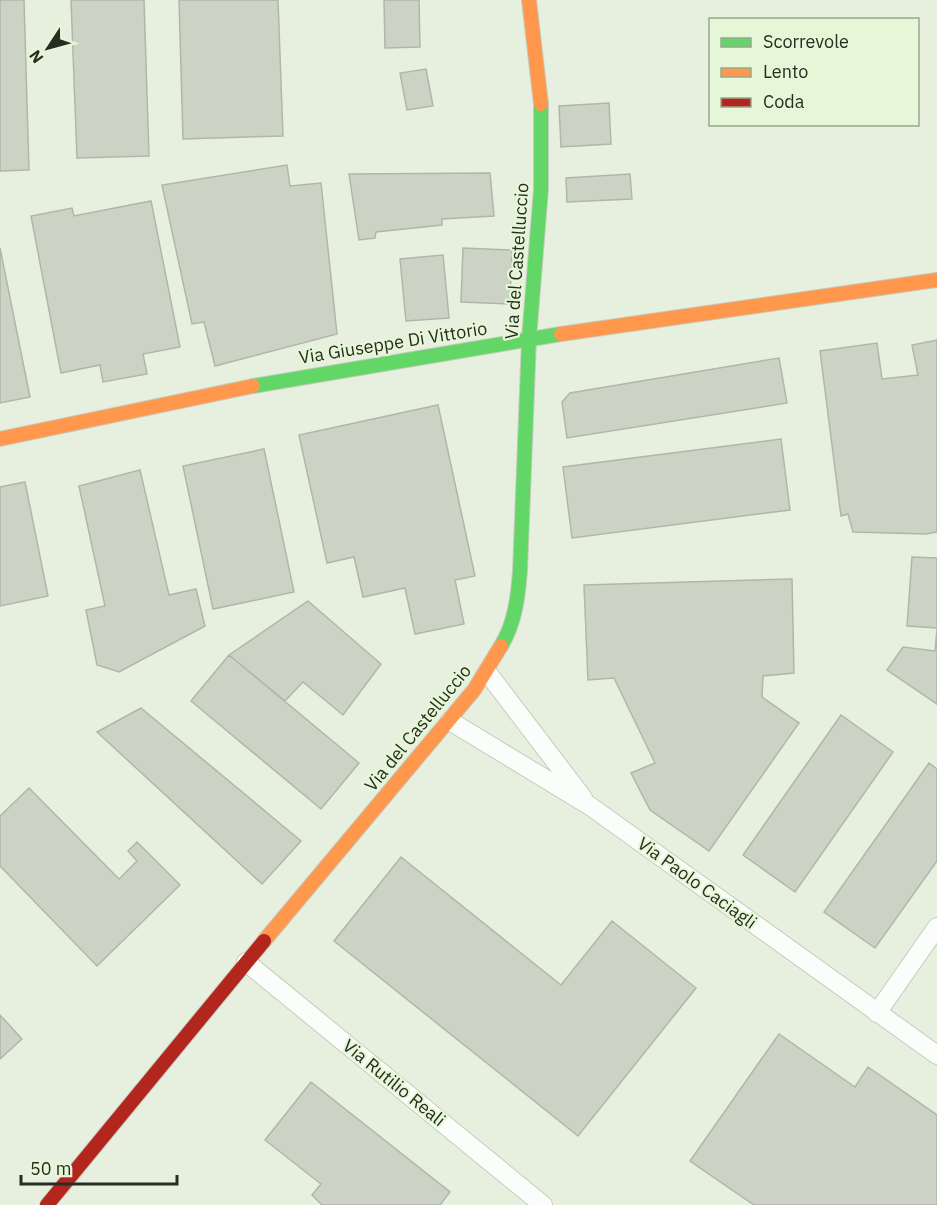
<svg xmlns="http://www.w3.org/2000/svg" width="937" height="1205" viewBox="0 0 937 1205" font-family="'IBM Plex Sans',sans-serif">
<style>
.building{fill:#ccd3c5;stroke:#afb7a9;stroke-width:1.5}
.lines{fill:none;stroke-linecap:round;stroke-linejoin:round}
.street-casing{stroke:#c5ccbe;stroke-width:20}
.fast-casing{stroke:#c5ccbe;stroke-width:16}
.slow-casing{stroke:#c5ccbe;stroke-width:16}
.jam-casing{stroke:#c5ccbe;stroke-width:16}
.street{stroke:#fbfdfa;stroke-width:18}
.fast{stroke:#63d668;stroke-width:14}
.slow{stroke:#ff974d;stroke-width:14}
.jam{stroke:#b3261e;stroke-width:14}
.labels{text-anchor:middle;stroke-width:4.5;stroke-linejoin:round;paint-order:stroke}
.street-label{font-size:18px;fill:#272d21;stroke:#e6f7d7}
</style>
<rect width="100%" height="100%" fill="#e7f0de"/>
<path class="building" d="M0 0H24L29 170 0 171Z
M71 0H144L149 156 77 158Z
M179 0H278L283 136 183 139Z
M384 0H419L420 47 385 48Z
M426 69 433 106 407 110 400 73Z
M609 103 611 144 561 147 559 106Z
M287 165 290 186 321 183 337 334 215 366 204 322 192 324 162 185Z
M490 173 494 216 442 219V225L376 232 375 238 359 240 349 174Z
M630 174 632 199 567 202 566 178Z
M151 201 180 347 143 354 147 374 103 382 100 365 61 373 31 216 72 208 74 216Z
M0 248 30 397 0 403Z
M463 248 512 250 510 304 461 302Z
M443 255 449 318 406 321 400 259Z
M937 340V532L926 534 853 532 848 514 841 516 820 351 877 343 882 379 918 375 912 345Z
M779 358 787 403 567 438 562 402 570 393Z
M438 405 475 576 455 580 464 624 415 634 405 588 363 597 354 557 327 563 299 435Z
M781 439 790 510 572 538 563 467Z
M264 449 294 592 213 609 183 466Z
M140 470 169 595 196 589 205 626 119 672 97 665 86 610 105 606 79 486Z
M25 482 48 596 0 606V487Z
M912 557 937 558V628L907 626Z
M792 579 794 673 763 676 762 697 799 723 709 851 650 810 631 773 655 763 614 678 588 680 584 585Z
M308 601 381 664 343 715 303 682 285 701 229 655Z
M937 629V704L887 670 903 647 935 651Z
M229 655 359 763 321 809 191 701Z
M141 708 301 841 262 884 97 732Z
M841 715 893 752 795 892 743 855Z
M929 763 937 769V861L875 948 824 912Z
M29 788 119 879 137 861 128 851 137 842 180 885 97 966 0 866V816Z
M401 857 561 985 612 921 696 988 578 1136 334 941Z
M0 1015 22 1039 0 1059Z
M779 1034 855 1087 868 1067 937 1115V1205H754L690 1161Z
M311 1082 450 1192 440 1205H322L312 1195 321 1184 265 1140Z"/>
<g class="lines">
<g class="street-casing">
<path id="street" d="M487 672 583 798
M450 721 590 806 937 1055
M246 962 543 1205
M877 1013 937 927"/>
</g>
<g class="fast-casing">
<path id="fast" d="M253 386 561 334
M501 646C515 623 518 597 520 571L529 339 541 189V104"/>
</g>
<g class="slow-casing">
<path id="slow" d="M529 0 541 104
M561 334 937 280
M0 439 253 386
M264 941 474 690 501 646"/>
</g>
<g class="jam-casing">
<path id="jam" d="M47 1205 264 941"/>
</g>
<use href="#street" class="street"/>
<use href="#fast" class="fast"/>
<use href="#slow" class="slow"/>
<use href="#jam" class="jam"/>
</g>
<g class="labels">
<g class="street-label">
<text transform="translate(517 261) rotate(-86)" y="6">Via del Castelluccio</text>
<text transform="translate(393 343) rotate(-9)" y="6">Via Giuseppe Di Vittorio</text>
<text transform="translate(418 728) rotate(-51)" y="6">Via del Castelluccio</text>
<text transform="translate(697 883) rotate(36)" y="6">Via Paolo Caciagli</text>
<text transform="translate(394 1083) rotate(39)" y="6">Via Rutilio Reali</text>
</g>
</g>
<rect x="709" y="18" width="210" height="108" fill="#e6f7d7" stroke="#9aa68e" stroke-width="1.5"/>
<rect x="721" y="38" width="30" height="9" fill="#63d668" stroke="#9aa68e" stroke-width="1.5"/>
<text x="763" y="48" font-size="18" fill="#272d21">Scorrevole</text>
<rect x="721" y="68" width="30" height="9" fill="#ff974d" stroke="#9aa68e" stroke-width="1.5"/>
<text x="763" y="78" font-size="18" fill="#272d21">Lento</text>
<rect x="721" y="98" width="30" height="9" fill="#b3261e" stroke="#9aa68e" stroke-width="1.5"/>
<text x="763" y="108" font-size="18" fill="#272d21">Coda</text>
<g transform="translate(48 48) rotate(234)" stroke="#e6f7d7" stroke-width="4.5" paint-order="stroke">
<path d="M0-4.5L10 22L0 15L-10 22Z" fill="#272d21"/>
<text y="-9" font-size="16" font-weight="bold" text-anchor="middle" fill="#272d21">N</text>
</g>
<path d="M21 1175v9h156v-9" fill="none" stroke="#272d21" stroke-width="3"/>
<text x="30" y="1175" font-size="18" fill="#272d21" stroke="#e6f7d7" stroke-width="4.5" paint-order="stroke">50 m</text>
</svg>
